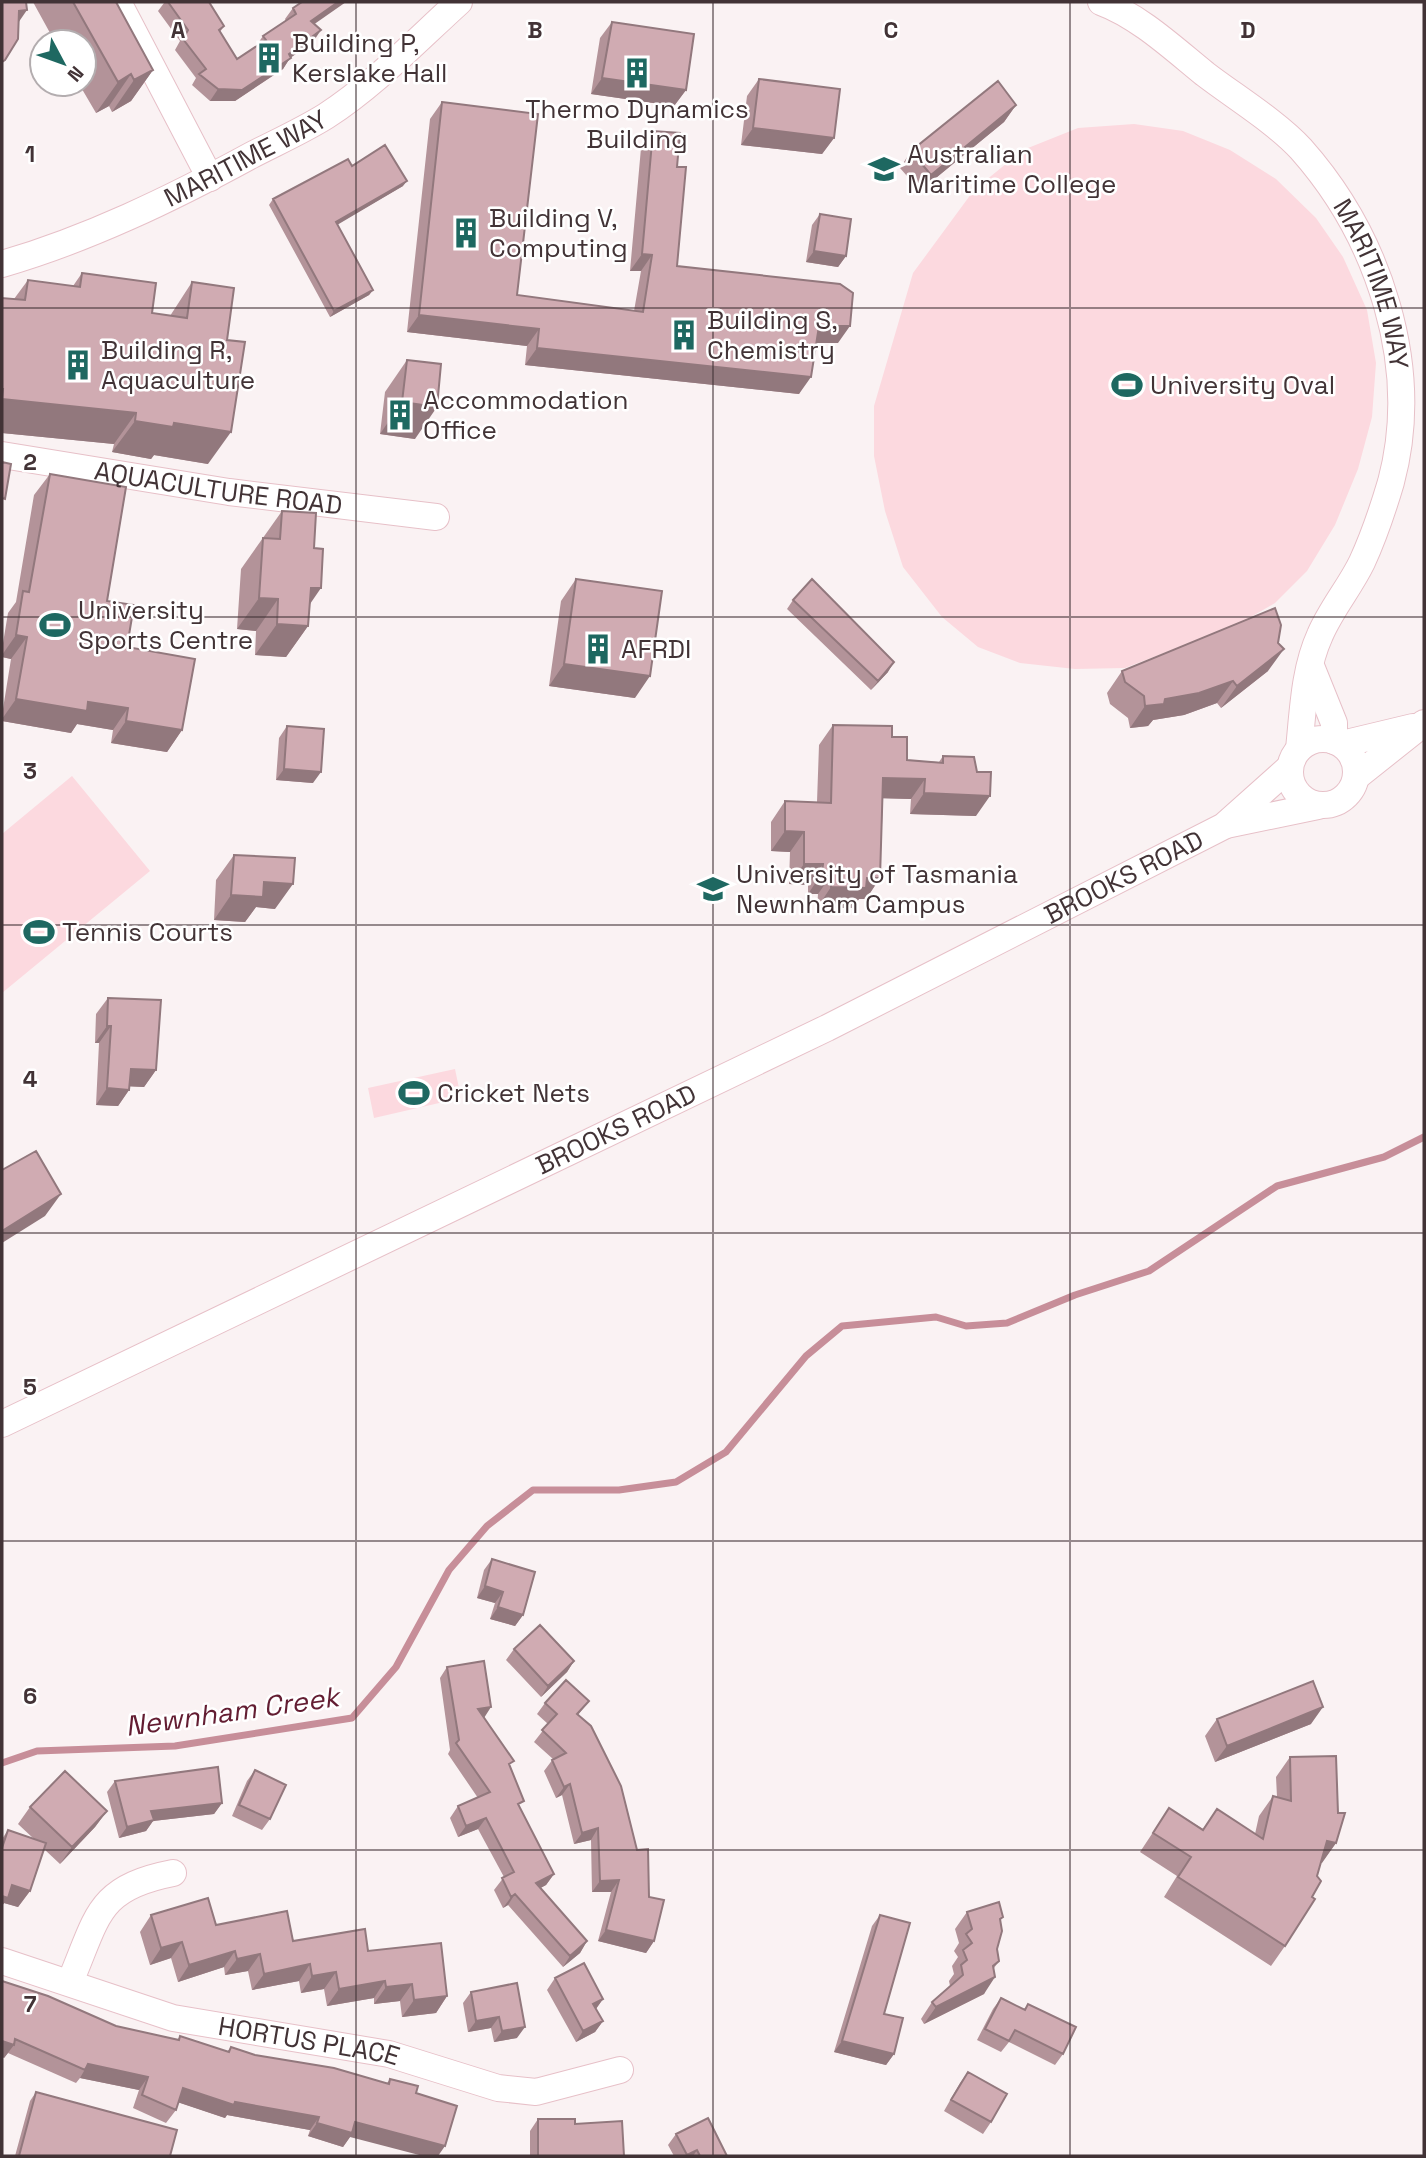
<svg xmlns="http://www.w3.org/2000/svg" width="1426" height="2158" viewBox="0 0 1426 2158" font-family="'Space Grotesk',sans-serif">
<style>
.green{fill:#fcd9df}
.lines{fill:none;stroke-linecap:round;stroke-linejoin:round}
.stream{stroke:#c78e99;stroke-width:7}
.street-casing{stroke:#e7c0c8;stroke-width:28}
.street{stroke:#fff;stroke-width:26}
.wall{fill:#b39399}
.shaded-wall{fill:#92787d}
.building{fill:#d0abb2;stroke:#92787d;stroke-width:2}
.grid{fill:none;stroke:#423336;stroke-width:2;stroke-opacity:0.55}
.labels{text-anchor:middle;stroke-width:5;stroke-linejoin:round;paint-order:stroke}
.poi-label{font-size:26px;fill:#423336;stroke:#fff;text-anchor:start}
.street-label{font-size:26px;fill:#423336;stroke:#fff}
.water-label{font-size:28px;font-style:italic;fill:#631d32;stroke:#fff}
.grid-label{font-size:23px;text-anchor:middle;font-weight:bold;fill:#423336;stroke:#fff;stroke-width:5;stroke-linejoin:round;paint-order:stroke}
</style>
<rect width="100%" height="100%" fill="#faf2f3"/>
<path class="green" d="M1134 124 1183 131 1230 150 1276 179 1316 218 1343 257 1367 310 1376 363 1372 417 1358 469 1335 525 1307 571 1275 603 1237 625 1125 668 1075 669 1020 663 978 647 942 617 903 567 885 511 874 456V406L913 273 974 190 1023 150 1078 128Z
M72 776 150 871 2 993V834Z
M455 1069 461 1098 374 1118 368 1088Z"/>
<g class="lines">
<path class="stream" d="M2 1763 37 1751 175 1746 352 1718 396 1667 449 1570 487 1526 533 1490H619L676 1482 726 1452 806 1356 842 1326 936 1317 966 1326 1007 1323 1075 1295 1149 1271 1277 1186 1384 1157 1424 1137"/>
<g class="street-casing">
<g id="street">
<path d="M118 2 210 178"/>
<path id="s1" d="M1101 2C1139 16 1174 49 1205 74 1235 97 1276 122 1301 149 1379 237 1422 366 1391 482 1383 509 1374 536 1362 562 1350 587 1331 609 1320 635 1304 670 1303 711 1299 749"/>
<path id="s2" d="M2 264C88 239 171 199 250 156 275 143 302 131 326 116 374 85 416 41 459 2"/>
<path id="s3" d="M2 455 229 492 436 517"/>
<path d="M1311 666 1334 723V741"/>
<circle cx="1323" cy="772" r="33"/>
<path d="M1342 744 1413 727"/>
<path d="M1356 777 1424 723"/>
<path d="M1226 825 1318 806"/>
<path id="s4" d="M2 1424 827 1028 1224 826 1290 767"/>
<path id="s5" d="M2 1961 173 2018 389 2054 498 2088 536 2092 620 2070"/>
<path d="M70 1982C98 1917 96 1888 173 1873"/>
</g>
</g>
<use href="#street" class="street"/>
</g>
<path class="wall" d="M33 2H116L153 70 131 101 112 112 109 106 96 113 79 84H84V42H55Z
M163 2H209L224 26 220 32 237 59 256 46 263 36 286 21 285 19 293 8 314 24 313 42 290 58 283 69 235 101H210L192 85 196 78 175 50 180 41 158 11 164 3Z
M612 22 686 90 674 106 591 94 600 38Z
M759 79 834 138 822 154 741 145 747 96Z
M442 102 517 295 634 311 641 271H630L641 148 653 131 677 167V266L838 343H816L799 394 525 365 527 346 407 332 430 119Z
M1016 105 1004 122 920 191 900 168 911 151Z
M352 166 403 186 337 224 373 290 369 295 330 317 269 205 273 199Z
M820 214 846 256 838 267 806 262 812 225Z
M82 273 152 313 170 316 192 282 208 464 154 455 151 459 112 452 114 444 2 433V298L14 299 28 280 73 286Z
M407 360 415 439 380 434 385 392Z
M50 474 127 647 182 730 167 752 111 743 113 730 77 724 71 733 2 721V715L11 659 2 657V649L8 613 16 602 34 495Z
M282 511 310 604 308 626 286 657 255 655 256 631 237 629 241 569Z
M576 579 635 698 549 686 561 601Z
M793 600 888 672 871 690 787 609Z
M1122 671H1268L1221 708 1217 703 1184 715 1153 720 1148 726 1130 728 1128 718 1110 704 1107 693Z
M833 725 892 737 907 760 939 762 943 756 976 816 910 814 911 799 883 798 880 878 866 899H859L852 908H817L818 894H808V885L789 884 790 852 771 851V822L785 801 817 802 819 745Z
M287 726 313 783 276 780 279 738Z
M234 855 275 909 256 907 245 922 214 920 216 880Z
M108 998 156 1070 144 1087 129 1086V1090L118 1106 96 1105 99 1043H95L96 1014Z
M492 1559 523 1615 515 1626 490 1619 495 1603 477 1598 484 1570Z
M514 1649 574 1661 567 1672 541 1697 506 1660Z
M447 1667 484 1717 510 1767 520 1808 554 1874 546 1885 540 1888 587 1941 580 1953 563 1967 508 1905 503 1908 494 1890 504 1877 478 1829 458 1837 450 1818 458 1806 478 1798 448 1754 450 1750 440 1678Z
M589 1701 578 1715 649 1897 654 1941 646 1953 598 1941 611 1892H592L591 1840 574 1844 562 1795 556 1798 544 1771 553 1759 534 1742 548 1724 537 1714 545 1703Z
M1217 1719 1311 1724 1215 1762 1205 1736Z
M1290 1757 1336 1843 1321 1863 1285 1946 1271 1966 1164 1897 1177 1876 1140 1852 1169 1808 1203 1829 1217 1809 1255 1834 1259 1816 1273 1796 1277 1797 1276 1777Z
M255 1770 270 1819 262 1830 232 1816 247 1781Z
M115 1781 222 1803 214 1814 153 1821 146 1831 119 1838 107 1792Z
M30 1807 107 1811 95 1827 60 1864 44 1849 30 1891 18 1907 4 1903 2 1906V1839L8 1830 34 1839 18 1824Z
M967 1912 1003 1917 1000 1921 997 1949 999 1961 994 1968 984 1994 924 2024 921 2019 932 2002 950 1986 949 1981 954 1974 952 1966 958 1957 954 1951 959 1943 955 1929Z
M151 1915 216 1925 293 1941 368 1951 447 1996 436 2013 402 2017 400 2001 374 2004V1998L327 2006 324 1989 301 1993 299 1981 252 1990 248 1971 225 1975 224 1967 178 1982 171 1958 150 1965 140 1932Z
M880 1915 884 2014 894 2054 886 2065 834 2052 872 1926Z
M555 1978 603 1999 596 2009 603 2021 595 2032 576 2042 547 1990Z
M2 1981 116 2026 178 2040 180 2036 227 2052 231 2047 255 2055 387 2083 390 2079 418 2086 350 2137 343 2147 308 2136 310 2130 227 2115 225 2118 178 2102 176 2110 166 2123 133 2108 139 2090 80 2078 76 2083 8 2053 4 2058Z
M517 1983V2038L494 2042 491 2028 468 2032 463 2003 471 1992Z
M1001 1998 1024 2010 1028 2004 1063 2054 1055 2065 1009 2042 1001 2052 977 2040 993 2009Z
M968 2072 991 2122 983 2134 944 2111 960 2083Z
M36 2092 170 2156H15L30 2101Z
M538 2119 575 2124 624 2156H530V2131Z
M676 2134 727 2156H674L668 2145Z"/>
<path class="shaded-wall" d="M338 2H346L303 32 311 21Z
M27 10 5 42 19 11Z
M321 30 313 42 290 58 283 69 235 101H210L218 89 289 54Z
M153 70 131 101 112 112 134 80Z
M131 74 109 106 96 113 118 82Z
M602 78 686 90 674 106 591 94Z
M1016 105 1004 122 920 191 931 175Z
M753 128 834 138 822 154 741 145Z
M407 181 403 186 332 228 336 222Z
M814 251 846 256 838 267 806 262Z
M642 254 652 255 641 271H630Z
M373 290 369 295 330 317 334 311Z
M419 315 539 329 527 346 407 332Z
M819 326H850L838 343H807Z
M537 348 811 377 799 394 525 365Z
M2 399 136 413 114 444 2 433Z
M402 402 437 407 415 439 380 434Z
M135 421 174 423 231 432 208 464 154 455 151 459 112 452Z
M311 588H321L299 620Z
M259 598 278 599 256 631 237 629Z
M277 624 308 626 286 657 255 655Z
M16 635 27 637 11 659 2 657V655Z
M1284 649 1268 671 1221 708 1237 686Z
M894 662 888 672 871 690 878 681Z
M564 664 650 676 635 698 549 686Z
M1233 681 1217 703 1184 715 1153 720 1148 726 1130 728 1145 706 1165 699Z
M16 699 88 702 128 708 113 730 77 724 71 733 2 721V719Z
M126 721 182 730 167 752 111 743Z
M284 769 321 772 313 783 276 780Z
M883 778 925 779 911 799 869 798Z
M924 793 990 796 976 816 910 814Z
M785 831 804 832 790 852 771 851Z
M804 864H823L808 885 789 884Z
M822 873 832 874 818 894H808Z
M867 878H880L866 899H859L852 908H817L831 887Z
M264 882 293 884 275 909 256 907 245 922 214 920 231 895Z
M107 1026H111L99 1043H95Z
M131 1069 156 1070 144 1087 119 1086Z
M107 1088 129 1090 118 1106 96 1105Z
M61 1194 45 1216 2 1243V1231Z
M485 1586 503 1592 495 1603 477 1598Z
M498 1607 523 1615 515 1626 490 1619Z
M574 1661 567 1672 541 1697 548 1686Z
M491 1707 484 1718 478 1709Z
M1323 1707 1311 1724 1215 1762 1227 1746Z
M570 1784 562 1795 556 1798 564 1787Z
M222 1803 214 1814 153 1821 146 1831 119 1838 127 1827 151 1811Z
M107 1811 95 1827 60 1864 72 1847Z
M486 1818 478 1829 458 1837 466 1826Z
M598 1828 591 1840 574 1844 582 1833Z
M1327 1841 1336 1843 1322 1863 1314 1861Z
M554 1874 546 1885 528 1895 536 1883Z
M619 1880 611 1892H592L600 1881Z
M12 1885 30 1891 18 1907 4 1903 2 1906V1896Z
M515 1894 508 1905 503 1908 511 1897Z
M606 1930 654 1941 646 1953 598 1941Z
M587 1941 580 1953 563 1967 570 1956Z
M182 1942 171 1958 150 1965 161 1948Z
M235 1951 224 1967 178 1982 189 1965Z
M260 1954 248 1971 225 1975 237 1959Z
M310 1964 299 1981 252 1990 264 1974Z
M336 1972 324 1989 301 1993 312 1976Z
M995 1977 984 1994 924 2024 936 2007Z
M385 1981 374 1998 327 2006 339 1989Z
M412 1984 400 2001 374 2004 386 1987Z
M447 1996 436 2013 402 2017 414 2000Z
M603 1999 595 2010 593 2004Z
M499 2017 491 2028 468 2032 476 2021Z
M603 2021 595 2032 576 2042 583 2031Z
M525 2027 517 2038 494 2042 502 2031Z
M2 2041 14 2045 4 2058 2 2057Z
M842 2041 894 2054 886 2065 834 2052Z
M88 2064 148 2077 139 2090 80 2078Z
M183 2088 235 2102 319 2117 310 2130 227 2115 225 2118 174 2101Z
M355 2122 445 2146 438 2156H423L350 2137 343 2147 308 2136 317 2123Z
M697 2150 693 2156H686L687 2155Z"/>
<path class="building" d="M2 2H26L27 10 19 11 18 39 5 60 2 62Z
M73 2H116L153 70 134 80 131 74 118 82Z
M168 2H209L224 26 219 30 237 59 266 40 263 36 296 14 293 8 302 2H338L311 21 321 30 289 54 291 58 242 90 218 89 199 74 206 69 183 39 188 30Z
M612 22 694 34 686 90 602 78Z
M759 79 840 89 834 138 753 128Z
M998 81 1016 105 931 175 911 151Z
M442 102 538 114 517 295 643 312 652 255 642 254 653 131 680 133 677 167H686L677 266 840 284 853 293 850 326H819L811 377 537 348 539 329 419 315Z
M385 145 407 181 336 222 373 290 334 311 273 199 348 159 352 166Z
M820 214 851 219 846 256 814 251Z
M82 273 156 283 152 313 187 318 192 282 234 288 227 340 245 342 231 432 174 423 173 427 135 421 136 413 2 399 3 389H2V298L25 300 28 280 80 287Z
M407 360 441 364 437 407 402 402Z
M2 462 11 464 5 499 2 498Z
M50 474 126 487 107 601 134 605 127 647 195 659 182 730 126 721 128 708 88 702 87 711 16 699 27 637 16 635 23 591 29 592Z
M282 511 316 513 314 548 323 549 321 588H311L308 626 277 624 278 599 259 598 263 538 280 539Z
M576 579 662 591 650 676 564 664Z
M812 579 894 662 878 681 793 600Z
M1275 608 1281 625 1278 643 1284 649 1237 686 1233 681 1199 693 1165 699 1164 704 1145 706 1144 696 1125 682 1122 671Z
M833 725 892 726V737H907V760L943 763V756L974 757 977 772H991L990 796 924 793 925 779 883 778 880 878H867L866 888 831 887 832 874 822 873 823 864H804V832L785 831V801L831 803Z
M287 726 324 729 321 772 284 769Z
M234 855 295 858 293 884 264 882 263 897 231 895Z
M108 998 161 1000 156 1070 131 1069 129 1090 107 1088 111 1026H107Z
M36 1151 61 1194 2 1231V1170Z
M492 1559 535 1572 523 1615 498 1607 503 1592 485 1586Z
M540 1625 574 1661 548 1686 514 1649Z
M484 1661 491 1707 478 1709 514 1761 509 1764 524 1801 518 1804 554 1874 536 1883 587 1941 570 1956 515 1894 511 1897 502 1878 514 1872 486 1818 466 1826 458 1806 490 1792 456 1743 459 1740 447 1667Z
M566 1680 589 1701 577 1714 591 1726 621 1786 637 1850 648 1849 649 1897 664 1900 654 1941 606 1930 619 1880 600 1881 598 1828 582 1833 570 1784 564 1787 552 1760 566 1753 542 1730 557 1714 545 1703Z
M1313 1681 1323 1707 1227 1746 1217 1719Z
M1336 1756 1338 1813H1345L1336 1843 1327 1841 1317 1876 1321 1881 1312 1897 1315 1899 1285 1946 1178 1877 1191 1857 1153 1833 1169 1808 1203 1830 1217 1809 1263 1839 1273 1796 1291 1801 1290 1757Z
M218 1767 222 1803 151 1811 154 1820 127 1827 115 1781Z
M255 1770 286 1785 270 1819 239 1805Z
M65 1771 107 1811 72 1847 30 1807Z
M8 1830 46 1843 30 1891 12 1885 8 1898 2 1896V1848Z
M208 1898 216 1925 287 1911 293 1941 365 1929 368 1951 441 1943 447 1996 414 2000 412 1984 386 1987 385 1981 339 1989 336 1972 312 1976 310 1964 264 1974 260 1954 237 1959 235 1951 189 1965 182 1942 161 1948 151 1915Z
M999 1902 1003 1917 1000 1919 1002 1931 997 1949 999 1961 993 1966 995 1977 936 2007 932 2002 963 1975 961 1965 967 1960 963 1950 972 1943 966 1934 972 1929 967 1912Z
M880 1915 910 1923 884 2014 903 2018 894 2054 842 2041Z
M584 1963 603 1999 593 2004 603 2021 583 2031 555 1978Z
M2 1981 48 1996 116 2026 179 2040 180 2036 229 2052 231 2047 255 2055 334 2068 389 2084 390 2079 418 2086 416 2093 457 2106 445 2146 355 2122 352 2133 317 2123 319 2117 235 2102 234 2105 183 2088 176 2110 142 2095 148 2077 88 2064 85 2070 15 2039 14 2045 2 2041Z
M517 1983 525 2027 502 2031 499 2017 476 2021 471 1992Z
M1001 1998 1025 2010 1028 2004 1076 2027 1063 2054 1015 2030 1009 2041 985 2029Z
M968 2072 1007 2094 991 2122 951 2100Z
M36 2092 177 2130 170 2156H19Z
M708 2118 727 2156H700L697 2150 687 2155 676 2134Z
M538 2119H575V2124L622 2121 624 2156H538Z"/>
<path class="grid" d="M356 2V2156M713 2V2156M1070 2V2156M2 308H1424M2 617H1424M2 925H1424M2 1233H1424M2 1541H1424M2 1850H1424"/>
<defs>
<g id="building-bare" transform="scale(2.415)"><path d="M-4-6H4V6H1V3H-1V6H-4ZM-2.5-4.3h1.7v1.8h-1.7ZM.8-4.3h1.7v1.8H.8ZM-2.5-1h1.7V.8h-1.7ZM.8-1h1.7V.8H.8Z" fill="#1e6861" stroke="#fff" stroke-width="2.5" paint-order="stroke"/></g>
<g id="university-bare" transform="scale(2.415)"><path d="M0-5L7-2L0 1L-7-2ZM-4 1L0 2.5L4 1V4Q0 6-4 4Z" fill="#1e6861" stroke="#fff" stroke-width="2.5" paint-order="stroke"/></g>
<g id="stadium-bare" transform="scale(2.415)"><path d="M0-5a6.5 5 0 1 0 0 10a6.5 5 0 1 0 0-10ZM-3.5-1.8h7v3.6h-7Z" fill="#1e6861" stroke="#fff" stroke-width="2.5" paint-order="stroke"/></g>
</defs>
<g fill-rule="evenodd">
<use href="#building-bare" x="269" y="58"/>
<use href="#building-bare" x="637" y="73"/>
<use href="#university-bare" x="884" y="169"/>
<use href="#building-bare" x="466" y="233"/>
<use href="#building-bare" x="684" y="335"/>
<use href="#building-bare" x="78" y="365"/>
<use href="#stadium-bare" x="1127" y="385"/>
<use href="#building-bare" x="400" y="415"/>
<use href="#stadium-bare" x="55" y="625"/>
<use href="#building-bare" x="598" y="649"/>
<use href="#university-bare" x="713" y="889"/>
<use href="#stadium-bare" x="39" y="932"/>
<use href="#stadium-bare" x="414" y="1093"/>
</g>
<g class="labels">
<g class="poi-label">
<text x="292" y="52">Building P,<tspan x="292" dy="30">Kerslake Hall</tspan></text>
<text x="637" y="118" text-anchor="middle">Thermo Dynamics<tspan x="637" dy="30">Building</tspan></text>
<text x="907" y="163">Australian<tspan x="907" dy="30">Maritime College</tspan></text>
<text x="489" y="227">Building V,<tspan x="489" dy="30">Computing</tspan></text>
<text x="707" y="329">Building S,<tspan x="707" dy="30">Chemistry</tspan></text>
<text x="101" y="359">Building R,<tspan x="101" dy="30">Aquaculture</tspan></text>
<text x="1150" y="394">University Oval</text>
<text x="423" y="409">Accommodation<tspan x="423" dy="30">Office</tspan></text>
<text x="78" y="619">University<tspan x="78" dy="30">Sports Centre</tspan></text>
<text x="621" y="658">AFRDI</text>
<text x="736" y="883">University of Tasmania<tspan x="736" dy="30">Newnham Campus</tspan></text>
<text x="62" y="941">Tennis Courts</text>
<text x="437" y="1102">Cricket Nets</text>
</g>
<g class="street-label">
<text dy="9" stroke="none"><textPath href="#s2" startOffset="266">MARITIME WAY</textPath></text>
<text dy="9" stroke="none"><textPath href="#s1" startOffset="404">MARITIME WAY</textPath></text>
<text dy="9" stroke="none"><textPath href="#s3" startOffset="219">AQUACULTURE ROAD</textPath></text>
<text dy="9" stroke="none"><textPath href="#s4" startOffset="1248">BROOKS ROAD</textPath></text>
<text dy="9" stroke="none"><textPath href="#s4" startOffset="681">BROOKS ROAD</textPath></text>
<text dy="9" stroke="none"><textPath href="#s5" startOffset="318">HORTUS PLACE</textPath></text>
</g>
<g class="water-label">
<text transform="translate(232 1711) rotate(-8)" y="10">Newnham Creek</text>
</g>
</g>
<g class="grid-label">
<text x="178" y="38">A</text>
<text x="535" y="38">B</text>
<text x="891" y="38">C</text>
<text x="1248" y="38">D</text>
<text x="30" y="162">1</text>
<text x="30" y="470">2</text>
<text x="30" y="779">3</text>
<text x="30" y="1087">4</text>
<text x="30" y="1395">5</text>
<text x="30" y="1704">6</text>
<text x="30" y="2012">7</text>
</g>
<rect width="1426" height="2158" fill="none" stroke="#423336" stroke-width="7"/>
<g transform="translate(63 63) rotate(131)"><circle r="33" fill="#ffffff" stroke="#b3adaf" stroke-width="2"/>
<path d="M0-5L12 26L0 18L-12 26Z" fill="#1e6861"/>
<text y="-10" font-size="19" font-weight="bold" text-anchor="middle" fill="#423336">N</text>
</g>
</svg>
